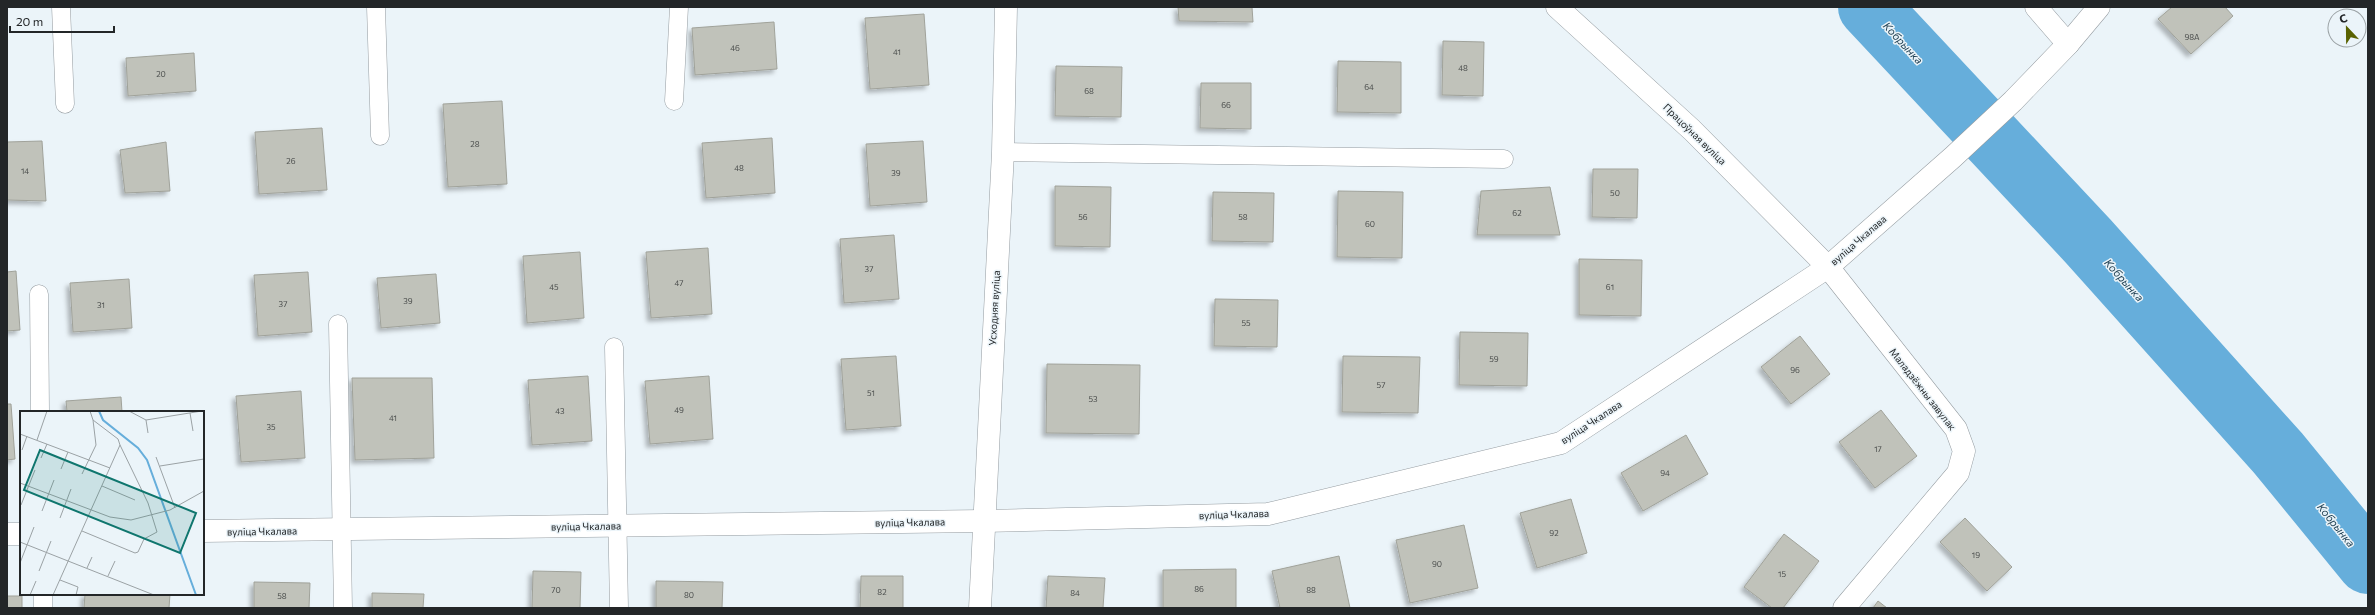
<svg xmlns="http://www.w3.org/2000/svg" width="2375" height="615" viewBox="0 0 2375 615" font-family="Commissioner,sans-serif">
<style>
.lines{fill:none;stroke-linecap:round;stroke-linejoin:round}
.river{stroke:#66aedb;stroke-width:62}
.building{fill:#c0c2ba;stroke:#a0a29a;filter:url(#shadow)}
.lane-casing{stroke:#959ca1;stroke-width:19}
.street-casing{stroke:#959ca1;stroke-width:23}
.secondary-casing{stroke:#959ca1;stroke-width:23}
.lane{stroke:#fff;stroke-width:18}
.street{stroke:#fff;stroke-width:22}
.secondary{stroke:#fff;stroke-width:22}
.labels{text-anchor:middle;stroke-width:3;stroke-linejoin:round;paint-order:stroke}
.number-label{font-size:8px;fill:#4a4d4c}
.street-label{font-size:10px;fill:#232628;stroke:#ebf4f9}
.water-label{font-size:11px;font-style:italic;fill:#1a3b4e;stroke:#ebf4f9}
.inset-river{fill:none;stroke:#66aedb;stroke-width:2}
.inset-road{fill:none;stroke:#9ba2a5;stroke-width:1}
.view{fill:#0f766e;fill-opacity:0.15;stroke:#0f766e;stroke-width:2}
.inset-edge{fill:none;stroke:#232628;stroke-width:2}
</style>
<defs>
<filter id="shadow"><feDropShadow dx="-3.5" dy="3.5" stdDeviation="2" flood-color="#0004"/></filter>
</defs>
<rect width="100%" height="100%" fill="#ebf4f9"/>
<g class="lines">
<path class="river" d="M1869 7 2088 241 2278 453 2368 563"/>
</g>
<path class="building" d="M1178 7H1252L1253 22 1179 21Z
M2172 7H2225L2233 16 2191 54 2158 19Z
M924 14 929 85 870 89 865 18Z
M774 22 777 69 695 75 692 28Z
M1443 41 1484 42 1483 96 1442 95Z
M194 53 196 91 128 96 126 58Z
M1338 61 1401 62V113L1337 112Z
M1056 66 1122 67 1121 117 1055 116Z
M1201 83H1251V129L1200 128Z
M502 101 507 184 448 187 443 104Z
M322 128 327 190 259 194 255 132Z
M772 138 775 193 706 198 702 143Z
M42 141 46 201 7 200V142Z
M923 141 927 202 870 206 866 144Z
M166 142 170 191 125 193 120 150Z
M1593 169H1638L1637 218 1592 217Z
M1055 186 1111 187 1110 247 1055 246Z
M1550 187 1560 235H1477L1481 191Z
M1338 191 1403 192 1402 258 1337 257Z
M1213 192 1274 193 1273 242 1212 241Z
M894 235 899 299 844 303 840 239Z
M708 248 712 314 651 318 646 252Z
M580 252 584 318 527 323 523 256Z
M1579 259 1642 260 1641 316 1579 315Z
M16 271 20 330 7 331V272Z
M308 272 312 332 258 336 254 275Z
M436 274 440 323 381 328 377 278Z
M129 279 132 328 73 332 70 283Z
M1215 299 1278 300 1277 347 1214 346Z
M1460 332 1528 333 1527 386 1459 385Z
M1800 336 1830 374 1791 404 1761 367Z
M896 356 901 426 846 430 841 359Z
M1343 356 1420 357 1418 413 1342 412Z
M1047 364 1140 365 1139 434 1046 433Z
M588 376 592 441 532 445 528 380Z
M709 376 713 439 650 444 645 381Z
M352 378H432L434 458 355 460Z
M301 391 305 458 241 462 236 396Z
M121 397 122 412H67L66 401Z
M7 404H11L15 459 7 460Z
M1881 410 1917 456 1875 488 1839 442Z
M1686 435 1708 474 1643 511 1621 473Z
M1571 499 1587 553 1537 568 1520 513Z
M1965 518 2012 567 1987 591 1940 542Z
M1464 525 1478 588 1410 603 1396 540Z
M1784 534 1819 561 1783 608H1772L1744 587Z
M1339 556 1350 608H1280L1272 571Z
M1236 569V608H1163V570Z
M533 571 581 572 580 608H532Z
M861 576H903V608H860Z
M1048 576 1105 578 1103 608H1046Z
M656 581 723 582 722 608H656Z
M254 582 310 583 309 608H254Z
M372 593 424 594 423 608H372Z
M85 594H170L169 608H84Z
M7 596H22V608H7Z
M1878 601 1887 608H1873Z"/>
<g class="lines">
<g class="lane-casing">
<path id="lane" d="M61 7 65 104
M376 7 380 136
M674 101 679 7
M1003 152 1504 159
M39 294 40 412
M338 324 343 608
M614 347 619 608
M43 594V608"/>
</g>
<g class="street-casing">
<path id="street" d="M1557 7 1692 130 1828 267 1956 429 1964 451 1958 473 1844 608
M2036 7 2068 44
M980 608 1003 152 1006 7"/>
</g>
<g class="secondary-casing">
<path id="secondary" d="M203 531 983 521 1268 514 1561 443 1828 267 1953 157 2013 101 2068 44 2099 7
M7 534H21"/>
</g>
<use href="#lane" class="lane"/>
<use href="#street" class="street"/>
<use href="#secondary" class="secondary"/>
</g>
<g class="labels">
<g class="number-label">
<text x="2192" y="40">98А</text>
<text x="735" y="51">46</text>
<text x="897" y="55">41</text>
<text x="1463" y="71">48</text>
<text x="161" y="77">20</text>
<text x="1369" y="90">64</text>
<text x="1089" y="94">68</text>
<text x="1226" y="108">66</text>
<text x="475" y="147">28</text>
<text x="291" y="164">26</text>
<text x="739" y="171">48</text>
<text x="25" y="174">14</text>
<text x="896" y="176">39</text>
<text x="1615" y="196">50</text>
<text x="1517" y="216">62</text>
<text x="1083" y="220">56</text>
<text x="1243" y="220">58</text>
<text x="1370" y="227">60</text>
<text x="869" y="272">37</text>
<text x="679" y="286">47</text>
<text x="554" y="290">45</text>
<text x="1610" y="290">61</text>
<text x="408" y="304">39</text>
<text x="283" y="307">37</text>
<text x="101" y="308">31</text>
<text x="1246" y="326">55</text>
<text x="1494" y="362">59</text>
<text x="1795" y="373">96</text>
<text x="1381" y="388">57</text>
<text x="871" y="396">51</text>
<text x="1093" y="402">53</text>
<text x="679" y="413">49</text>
<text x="560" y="414">43</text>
<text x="393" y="421">41</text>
<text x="271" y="430">35</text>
<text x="1878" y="452">17</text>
<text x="1665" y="476">94</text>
<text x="1554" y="536">92</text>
<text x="1976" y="558">19</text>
<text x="1437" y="567">90</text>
<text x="1782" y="577">15</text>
<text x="1199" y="592">86</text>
<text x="556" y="593">70</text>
<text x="1311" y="593">88</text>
<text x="882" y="595">82</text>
<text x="1075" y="596">84</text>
<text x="689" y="598">80</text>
<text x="282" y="599">58</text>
</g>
<g class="street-label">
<text transform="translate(1695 134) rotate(44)" y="4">Працоўная вуліца</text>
<text transform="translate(1858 240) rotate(-41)" y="4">вуліца Чкалава</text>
<text transform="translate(994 308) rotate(-87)" y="4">Усходняя вуліца</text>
<text transform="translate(1923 389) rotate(52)" y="4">Маладзёжны завулак</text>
<text transform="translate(1591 422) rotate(-33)" y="4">вуліца Чкалава</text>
<text transform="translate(1234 514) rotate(-2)" y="4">вуліца Чкалава</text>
<text transform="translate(910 522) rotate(-1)" y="4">вуліца Чкалава</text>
<text transform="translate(586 526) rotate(-1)" y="4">вуліца Чкалава</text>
<text transform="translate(262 531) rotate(-1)" y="4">вуліца Чкалава</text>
</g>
<g class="water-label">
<text transform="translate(1903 43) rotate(47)" y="4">Кобрынка</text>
<text transform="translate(2124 280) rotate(48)" y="4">Кобрынка</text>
<text transform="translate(2336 525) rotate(51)" y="4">Кобрынка</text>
</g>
</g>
<g transform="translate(20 411)">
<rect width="184" height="184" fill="#ebf4f9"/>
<path class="inset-river" d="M79 0 83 9 118 37 127 49 176 184"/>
<path class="inset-road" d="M109 0 126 9 182 0M170 2 173 20M126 9 128 22M0 23 90 57M17 29 27 0M2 39 7 25M136 46 155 97M21 47 27 33M140 55 184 48M41 58 48 41M62 63 76 34 73 9M0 72 90 106 111 109 150 99 184 80M82 75 115 89M1 94 15 59M22 100 34 69M40 107 51 78M62 120 115 142 118 141 124 128 137 121 128 92 100 34M0 131 134 184M0 152 14 116M67 157 72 146M19 160 31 130M88 165 95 150M40 169 58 176 56 184M10 184 16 170M33 184 100 34 98 28 73 9 70 0"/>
<path class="view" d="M20 39 176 102 160 142 4 79Z"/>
<rect width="184" height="184" class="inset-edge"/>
</g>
<rect width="2375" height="615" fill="none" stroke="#232628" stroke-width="16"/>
<g transform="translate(2347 28) rotate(338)"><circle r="19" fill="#ebf4f9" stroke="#9ba2a5"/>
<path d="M0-3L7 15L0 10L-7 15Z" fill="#596200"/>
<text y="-6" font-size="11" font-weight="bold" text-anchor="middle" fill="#232628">С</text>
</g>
<path d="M10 26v6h104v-6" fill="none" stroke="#232628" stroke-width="2"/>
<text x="16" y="26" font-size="12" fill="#232628" stroke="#ebf4f9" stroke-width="3" paint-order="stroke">20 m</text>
</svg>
